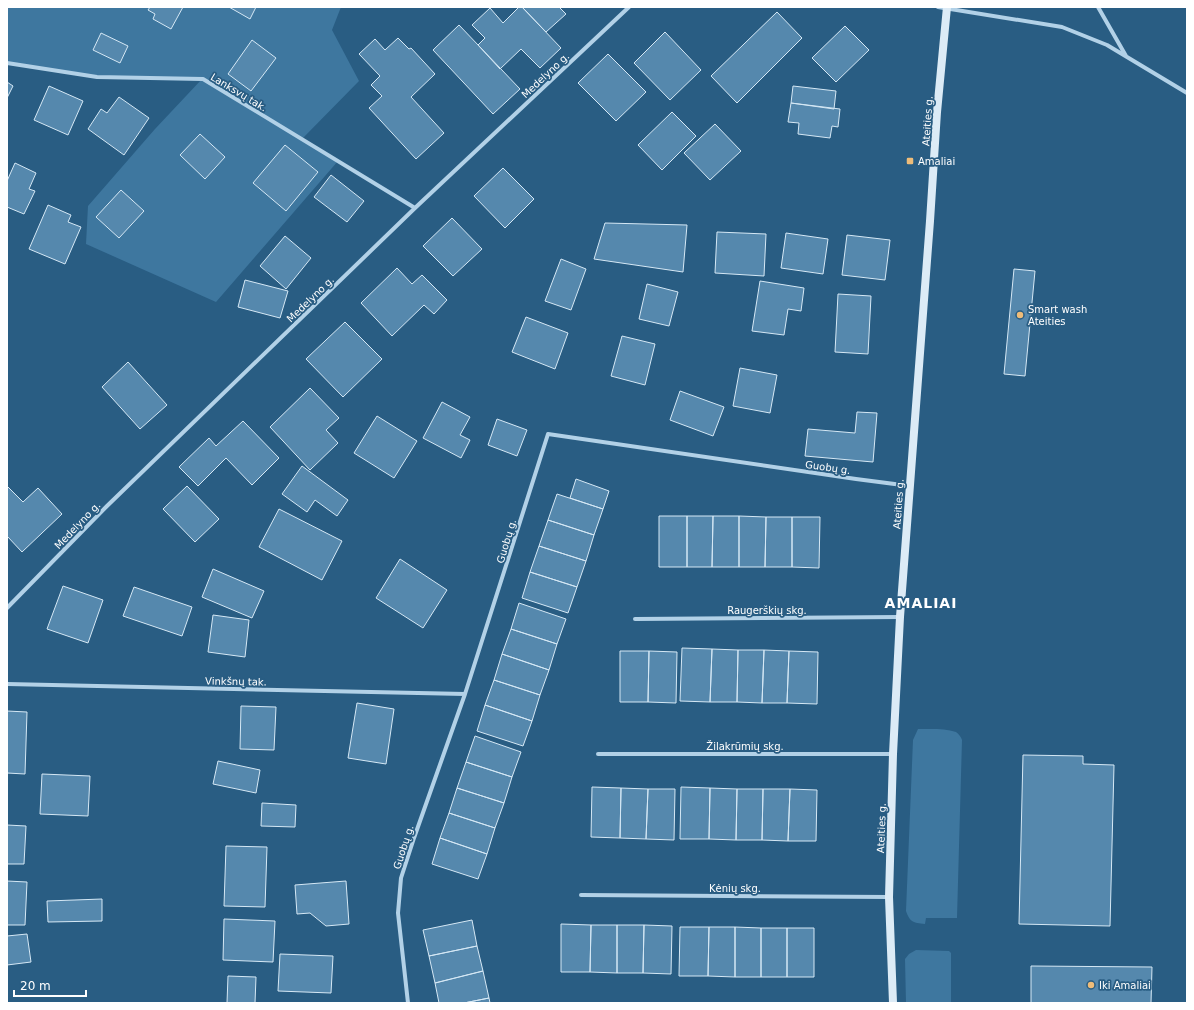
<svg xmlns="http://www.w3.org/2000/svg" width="1194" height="1010" viewBox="0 0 1194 1010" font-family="'DejaVu Sans',sans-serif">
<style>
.green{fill:#3e779f}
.building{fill:#5588ad;stroke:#d5e8f5}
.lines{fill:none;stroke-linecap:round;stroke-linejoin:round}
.street{stroke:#b2d1e7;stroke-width:4}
.secondary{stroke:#dcebf6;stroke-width:8}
.poi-dot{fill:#eebc79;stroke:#295d83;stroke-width:1.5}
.labels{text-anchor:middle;stroke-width:3.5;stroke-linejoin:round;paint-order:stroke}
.street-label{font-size:10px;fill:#fff;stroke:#295d83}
.poi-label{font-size:10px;fill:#fff;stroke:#295d83;text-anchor:start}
.district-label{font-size:14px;font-weight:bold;letter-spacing:1px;fill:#fff;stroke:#295d83}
</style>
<rect width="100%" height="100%" fill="#295d83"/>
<path class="green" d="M7 7H341L332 30 359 81 302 139 338 161 216 302 86 244 88 206 155 129 202 79 97 77 7 63Z
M918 729C929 729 945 728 956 732 959 734 961 737 962 740L957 918H926L925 924C913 923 910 922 906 911L913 740Z
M916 950 949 951 951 953V1003H906L905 959 909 954Z"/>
<path class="building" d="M150 7H183L171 29 153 19 155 14 148 10Z
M229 7H256L250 19Z
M519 7H522L561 48 540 68 521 49 500 69 478 45 485 38 472 25 490 8 503 23Z
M522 7H559L566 14 546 32Z
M777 12 802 38 737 103 711 76Z
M459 25 520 89 493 114 433 50Z
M845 26 869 50 836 82 812 58Z
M665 32 701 70 670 100 634 63Z
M101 33 128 46 120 63 93 50Z
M398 38 409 49 411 48 435 74 411 97 444 133 416 159 369 108 382 96 371 85 380 76 359 54 375 39 385 50Z
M252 40 276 58 251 91 228 74Z
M608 54 646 92 616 121 578 83Z
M7 82 13 86 7 98Z
M49 86 83 101 68 135 34 120Z
M793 86 836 91 834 109 791 103Z
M119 97 149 118 124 155 88 129 101 109 107 113Z
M791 103 840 109 838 127 832 126 830 138 798 134 799 123 788 122Z
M672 112 696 136 662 170 638 145Z
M715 124 741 151 710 180 684 153Z
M200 134 225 157 205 179 180 155Z
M285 145 318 172 286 211 253 183Z
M15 163 36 173 29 189 35 191 24 214 7 207V181Z
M503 168 534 199 505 228 474 196Z
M331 175 364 201 347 222 314 197Z
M121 190 144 211 119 238 96 217Z
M48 205 71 215 68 222 81 227 65 264 29 249Z
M452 218 482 249 453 276 423 246Z
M605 223 687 225 683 272 594 259Z
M717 232 766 234 764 276 715 273Z
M786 233 828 239 823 274 781 268Z
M847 235 890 240 885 280 842 275Z
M285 236 311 258 286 289 260 266Z
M561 259 586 269 571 310 545 301Z
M397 268 412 284 422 275 447 300 434 314 424 305 392 336 361 303Z
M1014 269 1035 271 1025 376 1004 374Z
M245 280 288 291 280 318 238 307Z
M760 281 804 288 801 311 788 309 784 335 752 331Z
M647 284 678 292 669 326 639 319Z
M838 294 871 296 868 354 835 352Z
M526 317 568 333 555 369 512 352Z
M345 322 382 359 343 397 306 359Z
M622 336 655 344 645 385 611 376Z
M128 362 167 405 140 429 102 387Z
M740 368 777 375 770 413 733 406Z
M310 388 339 418 326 430 338 443 310 470 270 427Z
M680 391 724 407 713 436 670 420Z
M442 402 470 417 460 435 470 440 461 458 423 438Z
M857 412 877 413 873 462 805 456 808 429 855 433Z
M377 416 417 441 394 478 354 453Z
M497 419 527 430 517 456 488 445Z
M243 421 279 458 252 485 226 458 198 486 179 467 209 438 216 446Z
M302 466 348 500 337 516 315 500 307 512 282 494Z
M576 479 609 491 603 509 570 498Z
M7 486 23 502 38 488 62 514 22 552 7 536Z
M187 486 219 519 195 542 163 509Z
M557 494 603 509 594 535 548 520Z
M279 509 342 541 322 580 259 547Z
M659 516H687V567H659Z
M687 516H713L712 567H687Z
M713 516H739V567H712Z
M739 516 766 517 765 567H739Z
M766 517H792V567H765Z
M792 517H820L819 568 792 567Z
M548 520 594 535 586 561 539 546Z
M539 546 586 561 577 587 530 572Z
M400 559 447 590 423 628 376 598Z
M213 569 264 591 252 618 202 597Z
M530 572 577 587 568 613 522 598Z
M63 586 103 600 88 643 47 629Z
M134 587 192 607 182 636 123 616Z
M519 603 566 619 557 644 511 629Z
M213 615 249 620 245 657 208 652Z
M511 629 557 644 549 670 502 654Z
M682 648 712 649 710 702 680 701Z
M712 649 738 650 737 702H710Z
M738 650H764L762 703 737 702Z
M764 650 789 651 787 703H762Z
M620 651H649L648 702H620Z
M649 651 677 652 676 703 648 702Z
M789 651 818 652 817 704 787 703Z
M502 654 549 670 540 695 494 680Z
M494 680 540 695 532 721 485 705Z
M357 703 394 709 386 764 348 758Z
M485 705 532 721 523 746 477 731Z
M241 706 276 707 274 750 240 749Z
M7 711 27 712 25 774 7 773Z
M475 736 521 752 512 777 466 762Z
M1023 755 1083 756V764L1114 765 1110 926 1019 924Z
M218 761 260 770 256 793 213 784Z
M466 762 512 777 504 803 457 788Z
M42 774 90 776 88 816 40 814Z
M592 787 621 788 620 838 591 837Z
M681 787 710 788 709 839H680Z
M457 788 504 803 495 828 449 813Z
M621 788 648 789 646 839 620 838Z
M710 788 737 789 736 840 709 839Z
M648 789H675L674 840 646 839Z
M737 789H763L762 840H736Z
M763 789H790L788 841 762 840Z
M790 789 817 790 816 841H788Z
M262 803 296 805 295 827 261 826Z
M449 813 495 828 487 854 440 838Z
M7 825 26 826 24 864H7Z
M440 838 487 854 478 879 432 864Z
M226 846 267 847 265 907 224 906Z
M7 881 27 882 25 925H7Z
M346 881 349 924 326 926 310 913 297 914 295 885Z
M102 899V921L48 922 47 901Z
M224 919 275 921 273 962 223 960Z
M472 920 477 946 429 956 423 930Z
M561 924 591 925 590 972H561Z
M591 925H617V973L590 972Z
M617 925H644L643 973H617Z
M644 925 672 926 671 974 643 973Z
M680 927H709L708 976H679Z
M709 927H735V977L708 976Z
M735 927 761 928V977H735Z
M761 928H787V977H761Z
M787 928H814V977H787Z
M27 934 31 962 7 965V936Z
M477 946 483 971 435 983 429 956Z
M280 954 333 956 331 993 278 991Z
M1031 966 1152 967 1151 1003H1031Z
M483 971 489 998 464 1003H439L435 983Z
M228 976 256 977 255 1003H227Z
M489 998 490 1003H464Z"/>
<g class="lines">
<path class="street" d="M938 7 1062 27 1107 45 1187 93
M1098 7 1126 56
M7 63 97 77 203 79 415 208
M7 608 107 506 415 208 629 7
M635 619 900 617
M7 684 465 694
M598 754H893
M581 895 889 897
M408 1003 398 913 401 878 414 838 465 694 548 434 856 479 910 486"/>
<path class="secondary" d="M893 1003 889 897 893 754 900 617 930 221 937 112 947 7"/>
</g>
<g class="poi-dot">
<rect x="906" y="157" width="8" height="8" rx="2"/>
<circle cx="1020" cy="315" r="4"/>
<circle cx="1091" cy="985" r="4"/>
</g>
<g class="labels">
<g class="street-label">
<text transform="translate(545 75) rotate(-43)" y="4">Medelyno g.</text>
<text transform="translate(239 92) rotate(31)" y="4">Lanksvų tak.</text>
<text transform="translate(927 121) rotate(-86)" y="4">Ateities g.</text>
<text transform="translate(310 299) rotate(-44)" y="4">Medelyno g.</text>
<text transform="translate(828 467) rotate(8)" y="4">Guobų g.</text>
<text transform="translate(898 504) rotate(-86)" y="4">Ateities g.</text>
<text transform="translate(77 525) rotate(-46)" y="4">Medelyno g.</text>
<text transform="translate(506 541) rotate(-73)" y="4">Guobų g.</text>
<text x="767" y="614">Raugerškių skg.</text>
<text transform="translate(236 681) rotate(1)" y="4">Vinkšnų tak.</text>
<text x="745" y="750">Žilakrūmių skg.</text>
<text transform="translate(881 828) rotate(-88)" y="4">Ateities g.</text>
<text transform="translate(403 847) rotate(-72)" y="4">Guobų g.</text>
<text x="735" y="892">Kėnių skg.</text>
</g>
<g class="poi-label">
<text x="918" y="165">Amaliai</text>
<text x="1028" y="313">Smart wash<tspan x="1028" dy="12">Ateities</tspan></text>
<text x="1099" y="989">Iki Amaliai</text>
</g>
<g class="district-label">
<text x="921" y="608">AMALIAI</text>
</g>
</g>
<rect width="1194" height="1010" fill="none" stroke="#ffffff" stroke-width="16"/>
<path d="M14 990v6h72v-6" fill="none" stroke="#ffffff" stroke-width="2"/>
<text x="20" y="990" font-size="12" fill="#ffffff" stroke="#295d83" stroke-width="3" paint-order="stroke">20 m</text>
</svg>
